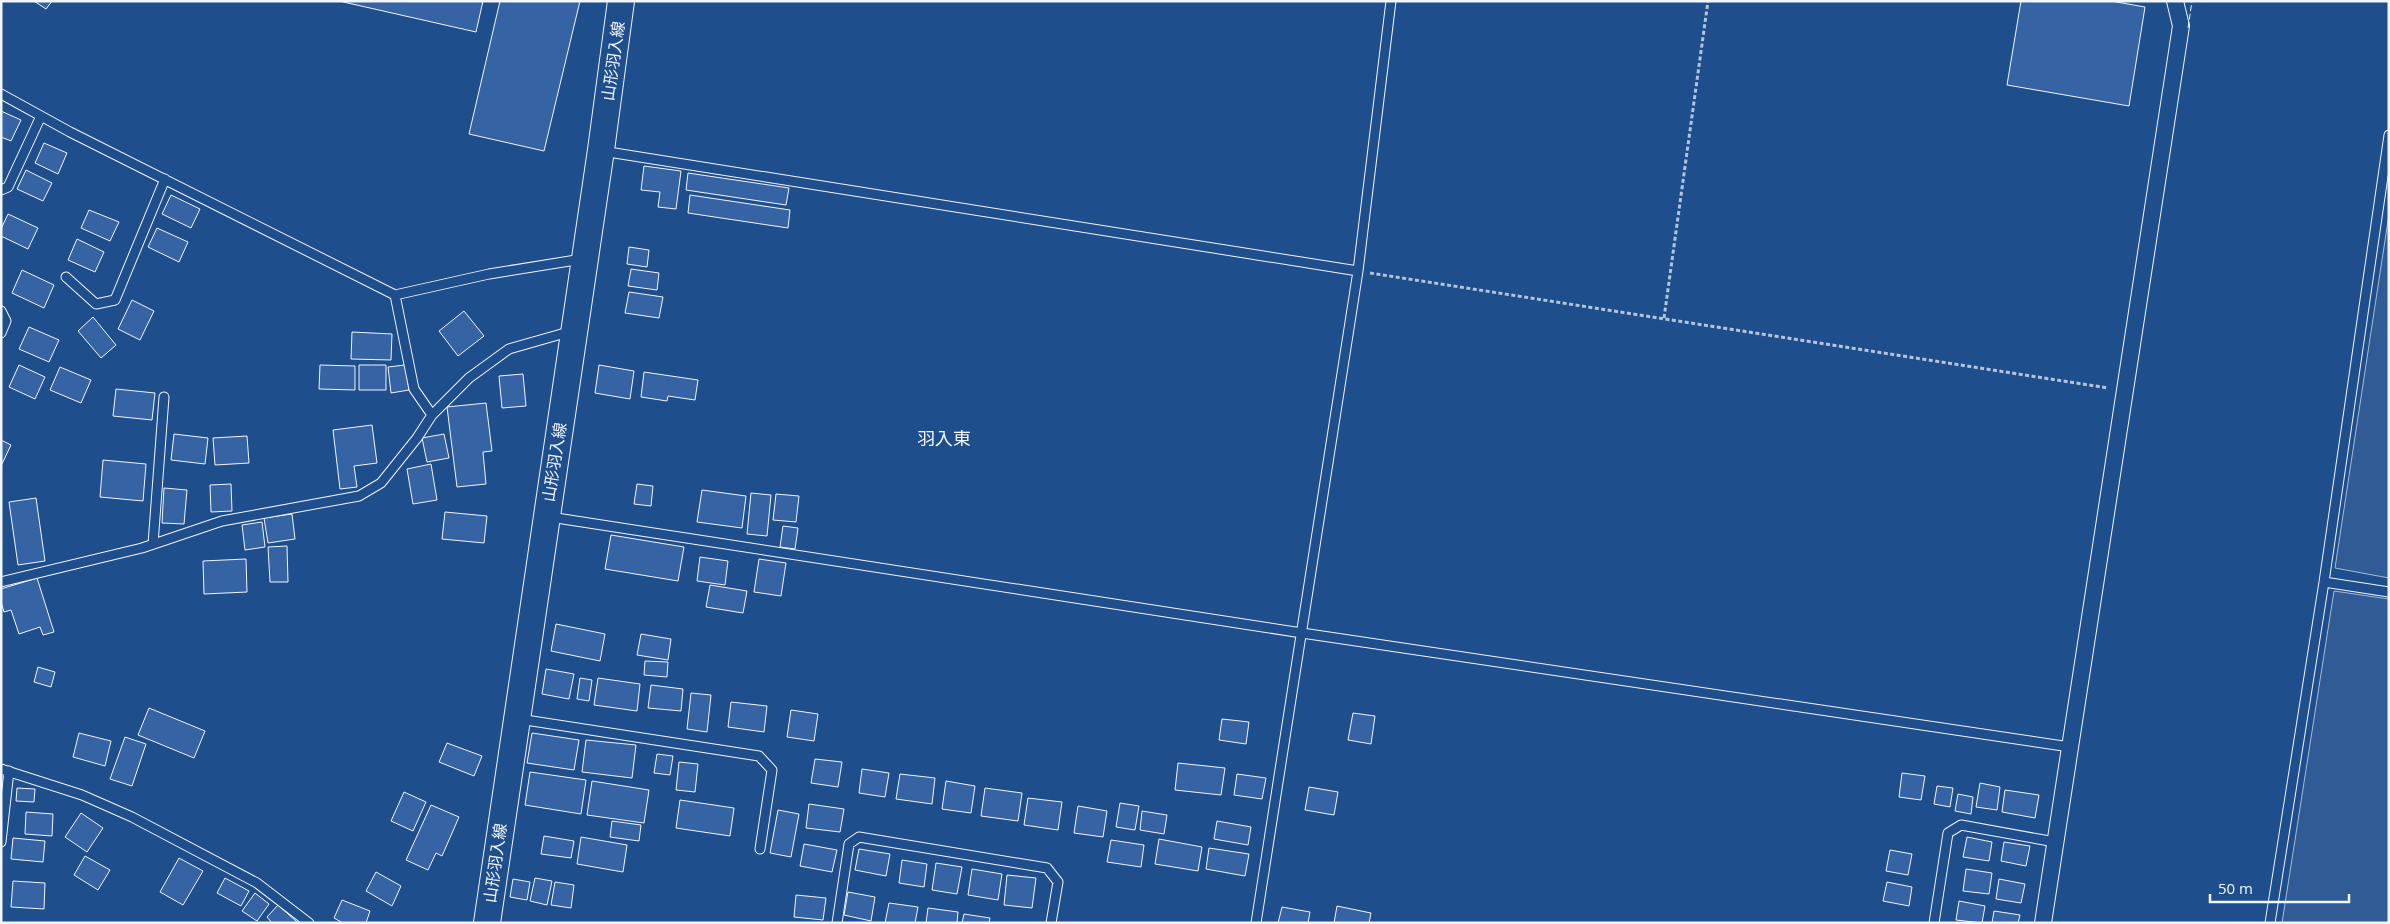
<svg xmlns="http://www.w3.org/2000/svg" width="2390" height="924" viewBox="0 0 2390 924" font-family="'Open Sans','Noto Sans JP',sans-serif">
<style>
.built{fill:#305b95;stroke:#a8bbd7}
.building{fill:#3563a3;stroke:#f2f6ff}
.lines{fill:none;stroke-linecap:round;stroke-linejoin:round}
.service-casing{stroke:#f2f6ff;stroke-width:11}
.minor-casing{stroke:#f2f6ff;stroke-width:18}
.primary-casing{stroke:#f2f6ff;stroke-width:28}
.path{stroke:#b3c4dc;stroke-width:3;stroke-dasharray:4 2.5;stroke-linecap:butt}
.service{stroke:#1f4e8c;stroke-width:9}
.minor{stroke:#1f4e8c;stroke-width:16}
.primary{stroke:#1f4e8c;stroke-width:26}
.fence{stroke:#f2f6ff;stroke-width:1;stroke-dasharray:6 2.5;stroke-linecap:butt}
.labels{text-anchor:middle;stroke-width:4;stroke-linejoin:round;paint-order:stroke}
.street-label{font-size:16px;fill:#f2f6ff;stroke:#1f4e8c}
.neighbourhood-label{font-size:18px;fill:#f2f6ff;stroke:#1f4e8c}
</style>
<rect width="100%" height="100%" fill="#1f4e8c"/>
<path class="built" d="M2389 214V578L2335 568Z
M2334 591 2389 599V923H2282Z"/>
<path class="building" d="M34 1H52L46 9Z
M339 1H483L476 32Z
M500 1H580L544 151 469 134Z
M2021 1H2111L2145 7 2129 106 2007 85Z
M1 111 21 120 11 141 1 137Z
M44 143 67 153 58 174 35 163Z
M644 166 681 171 676 209 658 207 660 192 641 190Z
M26 170 52 183 43 201 17 189Z
M688 173 789 188 786 205 686 190Z
M171 195 200 209 191 228 162 214Z
M690 195 790 210 788 228 688 213Z
M89 210 119 222 110 241 81 228Z
M8 214 38 228 28 249 1 236V229Z
M157 228 188 242 179 262 148 247Z
M77 239 104 252 95 272 68 260Z
M629 247 649 250 647 267 627 264Z
M631 269 659 273 657 290 628 286Z
M22 270 54 285 44 308 12 293Z
M629 292 663 297 659 318 625 313Z
M132 300 154 311 140 340 118 329Z
M464 311 484 336 458 356 439 331Z
M93 317 116 345 101 358 78 331Z
M29 327 59 340 49 362 19 349Z
M352 332 392 334 391 360 351 359Z
M19 365 45 377 35 399 9 387Z
M320 365 355 366V390L319 389Z
M359 365H386V390H359Z
M405 365 409 390 391 393 388 367Z
M599 365 634 371 630 399 595 393Z
M60 367 91 380 81 403 50 390Z
M644 372 698 380 695 400 668 396 667 401 641 397Z
M523 374 526 406 502 408 499 376Z
M116 389 155 393 152 420 113 416Z
M486 403 492 451 483 452 486 484 457 487 447 407Z
M372 425 377 463 354 466 357 487 340 489 333 430Z
M174 434 208 438 205 464 171 460Z
M444 434 449 458 427 462 422 438Z
M247 436 249 463 215 465 213 438Z
M1 440 11 445 1 466Z
M103 460 146 464 143 501 100 497Z
M431 464 437 500 413 504 407 469Z
M231 484 232 511 211 512 210 485Z
M637 484 653 486 651 506 634 504Z
M164 488 187 490 184 524 162 523Z
M702 490 746 496 742 528 697 522Z
M751 493 771 495 767 536 747 534Z
M776 494 799 496 796 522 773 520Z
M36 498 45 561 18 565 9 502Z
M445 512 487 516 484 543 442 539Z
M292 514 295 539 268 543 264 518Z
M262 522 265 547 245 550 242 525Z
M783 526 798 528 795 549 780 547Z
M611 535 684 547 678 581 605 569Z
M287 546 288 582H270L268 547Z
M700 557 728 561 725 585 697 581Z
M246 559 247 592 204 594 203 561Z
M759 559 786 563 781 596 754 592Z
M37 578 54 632 43 635 40 627 19 634 11 610 4 612 1 602V589Z
M710 585 747 591 743 613 706 607Z
M556 624 605 634 600 661 551 651Z
M641 634 671 639 668 660 637 655Z
M645 661 668 662 667 677 644 675Z
M38 667 55 672 51 687 34 682Z
M546 669 574 674 569 699 542 694Z
M580 678 592 680 589 701 577 699Z
M598 678 640 684 637 711 594 705Z
M651 685 683 689 681 711 648 708Z
M691 693 711 695 707 732 687 729Z
M731 702 767 706 764 732 728 727Z
M149 708 205 731 194 758 138 735Z
M791 710 818 714 814 741 787 737Z
M1353 713 1375 716 1371 744 1348 740Z
M1222 719 1249 722 1246 744 1219 740Z
M79 733 111 741 105 766 73 757Z
M532 733 579 740 574 770 527 763Z
M125 737 146 744 132 786 110 779Z
M586 740 636 745 632 778 582 772Z
M447 743 482 756 474 776 439 762Z
M657 754 673 756 670 775 654 773Z
M815 759 842 762 838 787 811 783Z
M679 762 698 764 695 792 676 790Z
M1178 763 1225 768 1221 795 1175 790Z
M862 769 889 773 885 797 859 793Z
M530 772 586 780 581 814 525 805Z
M1902 773 1925 776 1921 800 1899 797Z
M900 774 935 778 932 804 896 799Z
M1237 774 1266 778 1262 799 1234 795Z
M592 781 649 790 644 823 587 815Z
M946 781 975 786 971 813 942 809Z
M1980 783 2000 787 1997 810 1976 807Z
M1937 786 1953 788 1950 807 1934 804Z
M1309 787 1338 792 1334 815 1305 810Z
M17 788 35 789 34 802 16 801Z
M985 788 1022 793 1018 821 981 816Z
M2005 790 2039 795 2035 818 2002 812Z
M404 792 426 802 413 831 391 821Z
M1958 794 1973 797 1971 814 1955 811Z
M1028 798 1062 802 1058 830 1024 825Z
M680 800 734 808 730 836 676 828Z
M1120 803 1139 806 1135 830 1116 827Z
M809 804 844 809 840 832 806 828Z
M431 805 459 817 442 856 436 853 428 870 406 860Z
M1078 806 1107 811 1103 837 1074 833Z
M778 810 799 814 791 857 770 853Z
M1142 811 1167 815 1164 834 1140 830Z
M26 812 53 814 52 836 25 834Z
M81 813 103 828 87 852 65 837Z
M612 821 641 825 639 841 610 837Z
M1217 821 1251 827 1248 845 1214 839Z
M544 836 574 841 571 858 541 854Z
M581 837 627 845 623 872 577 864Z
M1967 837 1992 842 1989 861 1963 857Z
M13 838 45 841 43 862 11 859Z
M1159 839 1202 847 1198 871 1155 864Z
M1111 840 1144 845 1141 867 1107 862Z
M2004 842 2030 846 2026 866 2001 861Z
M804 844 837 850 832 872 800 866Z
M1209 848 1249 854 1245 876 1206 869Z
M859 849 890 854 886 876 855 870Z
M1890 850 1912 854 1908 875 1886 871Z
M85 856 110 870 98 890 74 875Z
M179 858 203 871 183 905 160 892Z
M902 860 927 864 924 887 899 883Z
M936 863 962 867 957 894 932 890Z
M972 869 1002 874 998 900 968 895Z
M1966 869 1992 873 1989 894 1963 891Z
M376 872 401 886 392 906 366 891Z
M1007 875 1036 878 1032 908 1004 905Z
M225 878 249 891 241 906 217 893Z
M535 878 552 881 547 905 530 901Z
M513 879 530 882 527 900 510 897Z
M1999 879 2025 884 2021 903 1996 899Z
M13 881 45 883 44 909 11 907Z
M555 882 574 885 571 908 551 905Z
M1887 882 1912 887 1909 906 1883 901Z
M848 892 875 897 871 921 844 915Z
M255 893 269 904 257 921 242 911Z
M796 895 826 898 823 920 794 917Z
M342 900 370 911 366 923H343L334 918Z
M1959 901 1985 906 1982 923 1956 920Z
M889 903 918 907 915 923H885Z
M278 905 297 922V923H272L267 917Z
M1337 906 1371 913 1369 923H1334Z
M1282 907 1310 912 1308 923H1278Z
M928 908 958 912 957 923H926Z
M1994 911 2020 915 2018 923H1992Z
M964 914 990 918 989 923H962Z"/>
<g class="lines">
<g class="service-casing">
<path id="service" d="M1 94 70 132 395 295 489 274 582 259
M602 151 1358 271
M1 190 8 187 41 116
M66 277 96 304 115 300 165 179
M395 295 414 389 432 415
M1 311 6 321 1 333
M550 517 1302 633 2070 747
M153 544 164 397
M1 582 142 548 222 521 359 496 381 483 417 438 432 415 469 378 509 349 572 331
M2324 582 2389 592
M519 719 759 756 772 770 760 849
M1 769 82 795 132 817 257 883 309 923
M1 842 9 771
M837 923 849 844 859 837 1047 868 1058 882 1051 923
M1256 923 1358 271 1391 1
M1934 923 1948 833 1961 825 2055 842
M2270 923 2324 582 2389 135"/>
</g>
<g class="minor-casing">
<path id="minor" d="M2043 923 2181 26 2175 1"/>
</g>
<g class="primary-casing">
<path id="primary" d="M487 923 601 150 621 1"/>
</g>
<path class="path" d="M1370 273 2108 388
M1664 318 1708 1"/>
<use href="#service" class="service"/>
<use href="#minor" class="minor"/>
<use href="#primary" class="primary"/>
<path class="fence" d="M2188 28 2192 1"/>
</g>
<g class="labels">
<g class="street-label">
<text transform="translate(613 61) rotate(-82)" y="6">山形羽入線</text>
<text transform="translate(554 462) rotate(-81)" y="6">山形羽入線</text>
<text transform="translate(495 863) rotate(-82)" y="6">山形羽入線</text>
</g>
<g class="neighbourhood-label">
<text x="944" y="445">羽入東</text>
</g>
</g>
<rect width="2390" height="924" fill="none" stroke="#f2f6ff" stroke-width="5"/>
<path d="M2210 894v8h139v-8" fill="none" stroke="#f2f6ff" stroke-width="2.5"/>
<text x="2218" y="894" font-size="15" fill="#f2f6ff" stroke="#1f4e8c" stroke-width="4" paint-order="stroke">50 m</text>
</svg>
